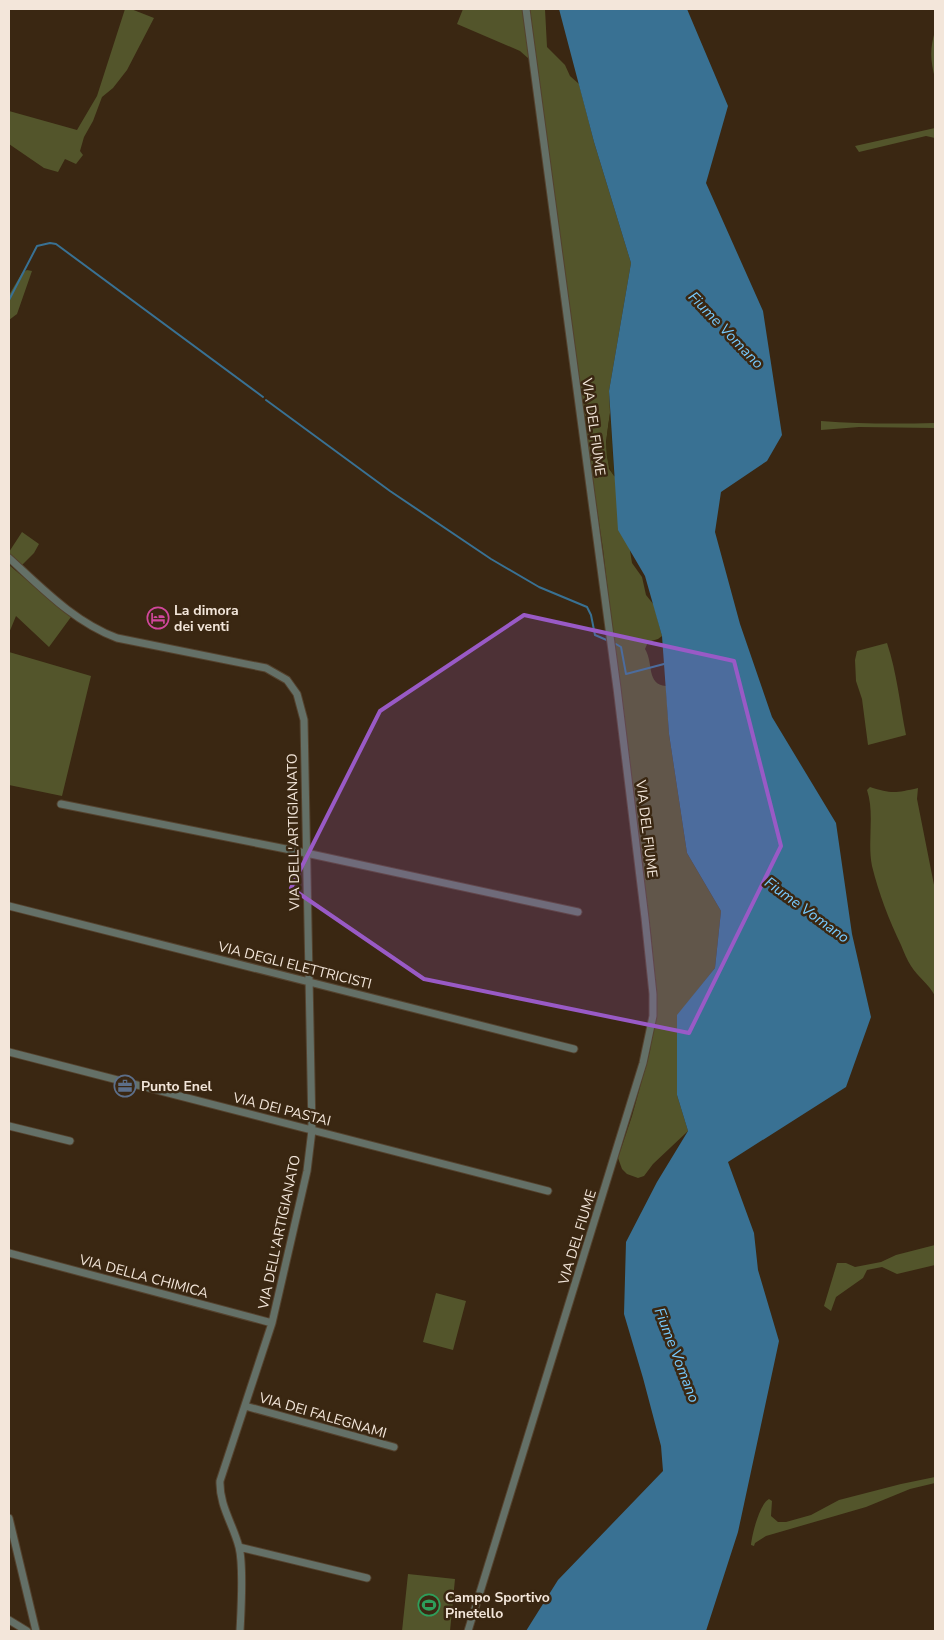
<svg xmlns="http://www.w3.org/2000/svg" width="944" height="1640" viewBox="0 0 944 1640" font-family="'Nunito Sans',sans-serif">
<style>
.green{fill:#53552b}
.sand{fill:#3b3212}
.water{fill:#397193}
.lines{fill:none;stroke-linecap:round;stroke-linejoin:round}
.stream{stroke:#397193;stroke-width:2}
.minor-casing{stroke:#54422e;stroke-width:9}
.minor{stroke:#647067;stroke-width:7}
.marked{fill:#995ac6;fill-opacity:0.2;stroke:#995ac6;stroke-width:4;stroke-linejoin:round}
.labels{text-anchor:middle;stroke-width:5;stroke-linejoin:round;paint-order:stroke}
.street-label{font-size:14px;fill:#f3e6da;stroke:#3a2712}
.poi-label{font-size:14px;font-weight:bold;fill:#f3e6da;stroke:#3a2712;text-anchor:start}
.water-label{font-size:15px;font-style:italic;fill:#77cafe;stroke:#3a2712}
</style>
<rect width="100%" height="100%" fill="#3a2712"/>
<path class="green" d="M125 9H131L154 18 127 70 113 88 102 97 93 121 84 137 80 151 83 155 76 164 65 159 58 172 44 168 9 144V111L77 130 97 96Z
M463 9H523L529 59 520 51 457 24Z
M530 9H545L547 47 565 65 570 76 579 84 594 142 631 263 609 391 610 413 606 442 609 469 619 482 632 563 642 577 646 595 654 605 662 636 658 639 648 642 645 649C654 664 646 684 666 686L669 734 687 853 721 911 715 968 677 1016V1095L688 1131 653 1164 644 1176 638 1178 627 1174 622 1169 618 1158 632 1116 650 1051 654 1020 656 990 651 934 627 755 603 549 584 422 570 309 553 192Z
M935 31V78C930 60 930 48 935 31Z
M935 128V138L926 136 859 152 855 146Z
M27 270 32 271 17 314 9 320V295L22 273Z
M821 421C859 424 897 424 935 423V428L859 427 821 430Z
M22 532 39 544 34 553 21 566 9 554V552Z
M9 565 71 617 49 647 16 616 9 633Z
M887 643C897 673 900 705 906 735L868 745 862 699 856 681 855 660 857 651Z
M9 652 91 676 62 796 9 785Z
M870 787C891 794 896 793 918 788L917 799 935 890V996C929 984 918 977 911 966 907 960 904 952 901 945 889 920 879 894 872 866 867 841 875 814 867 790Z
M935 1245V1265L897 1274 882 1267 867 1270 863 1278 836 1297 831 1311 824 1306 837 1263H846L855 1267 881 1262 896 1255Z
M436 1293 466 1301 453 1350 423 1342Z
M935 1477V1483L910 1489 866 1507 766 1536 755 1543 754 1546 751 1545C752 1534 760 1503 769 1499L772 1501 771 1516 778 1522H786L811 1515 839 1500 901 1484Z
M408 1574 455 1579 450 1631H402Z"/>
<path class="sand" d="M610 413 614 476C602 457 607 435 610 413Z"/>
<path class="water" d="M559 9H687L728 106 706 183 763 311 782 435 767 461 721 492 715 532 740 624 772 717 836 823 852 934 871 1017 846 1087 728 1162 754 1233 758 1270 779 1341 738 1532 706 1631H526L558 1580 663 1471 661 1446 643 1378 624 1314 626 1242 657 1182 688 1131 677 1095V1015L715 968 721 911 687 853 669 734 662 636 645 576 618 530 609 391 631 263 594 142Z"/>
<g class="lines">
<path class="stream" d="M9 300 37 246 50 243 56 244 263 397
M266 400 390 491 491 559 539 587 587 607 591 615 595 635 609 641
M616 644 621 647 626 674 664 664"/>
<g class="minor-casing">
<path id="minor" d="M9 558C42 588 74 622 117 638L266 668 287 680 297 694 304 720 312 1130 307 1171 272 1323 220 1481C219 1505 233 1524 239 1547 244 1567 241 1610 240 1631
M61 804 306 853 578 912
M9 906 574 1049
M9 1052 548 1191
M9 1126 70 1141
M9 1253 272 1323
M245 1406 394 1447
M9 1518 36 1631
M239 1547 367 1578
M9 1620 27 1631
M468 1631 643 1063 653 1016V994L645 918 617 688 526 9"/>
</g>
<use href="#minor" class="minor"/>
</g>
<path class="marked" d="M524 615 734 661 781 846 689 1033 424 979 291 888 380 711Z"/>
<defs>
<g id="hotel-ring" transform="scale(1.125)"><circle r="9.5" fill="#3a2712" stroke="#d1479c" stroke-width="1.5"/><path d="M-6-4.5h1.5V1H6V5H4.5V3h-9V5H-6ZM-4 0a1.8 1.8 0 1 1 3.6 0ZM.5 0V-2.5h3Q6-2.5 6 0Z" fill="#d1479c"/></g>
<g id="office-ring" transform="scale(1.125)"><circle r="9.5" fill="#3a2712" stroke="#5c6f8a" stroke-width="1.5"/><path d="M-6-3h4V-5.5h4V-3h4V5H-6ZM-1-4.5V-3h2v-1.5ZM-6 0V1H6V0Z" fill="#5c6f8a"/></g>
<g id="stadium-ring" transform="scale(1.125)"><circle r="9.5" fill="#3a2712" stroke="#2e9e5b" stroke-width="1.5"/><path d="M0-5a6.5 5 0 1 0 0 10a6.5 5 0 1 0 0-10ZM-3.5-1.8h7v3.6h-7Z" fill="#2e9e5b"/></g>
</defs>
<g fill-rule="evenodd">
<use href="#hotel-ring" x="158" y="618"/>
<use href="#office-ring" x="125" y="1086"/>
<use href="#stadium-ring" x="429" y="1605"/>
</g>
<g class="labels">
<g class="street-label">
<text transform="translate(594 427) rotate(82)" y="5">VIA DEL FIUME</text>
<text transform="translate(647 829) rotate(83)" y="5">VIA DEL FIUME</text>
<text transform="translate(293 832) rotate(-91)" y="5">VIA DELL'ARTIGIANATO</text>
<text transform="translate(295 965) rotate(14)" y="5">VIA DEGLI ELETTRICISTI</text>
<text transform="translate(282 1109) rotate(14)" y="5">VIA DEI PASTAI</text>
<text transform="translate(279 1232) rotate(-78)" y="5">VIA DELL'ARTIGIANATO</text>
<text transform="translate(577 1237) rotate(-73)" y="5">VIA DEL FIUME</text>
<text transform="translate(144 1276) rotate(15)" y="5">VIA DELLA CHIMICA</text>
<text transform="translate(323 1415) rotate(16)" y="5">VIA DEI FALEGNAMI</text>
</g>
<g class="poi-label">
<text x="174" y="615">La dimora<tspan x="174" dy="16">dei venti</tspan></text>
<text x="141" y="1091">Punto Enel</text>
<text x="445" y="1602">Campo Sportivo<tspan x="445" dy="16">Pinetello</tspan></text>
</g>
<g class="water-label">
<text transform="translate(726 330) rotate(46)" y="5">Fiume Vomano</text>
<text transform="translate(807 910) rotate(36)" y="5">Fiume Vomano</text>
<text transform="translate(677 1355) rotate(69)" y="5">Fiume Vomano</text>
</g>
</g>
<rect width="944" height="1640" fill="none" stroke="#f3e6da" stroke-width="20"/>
</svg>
